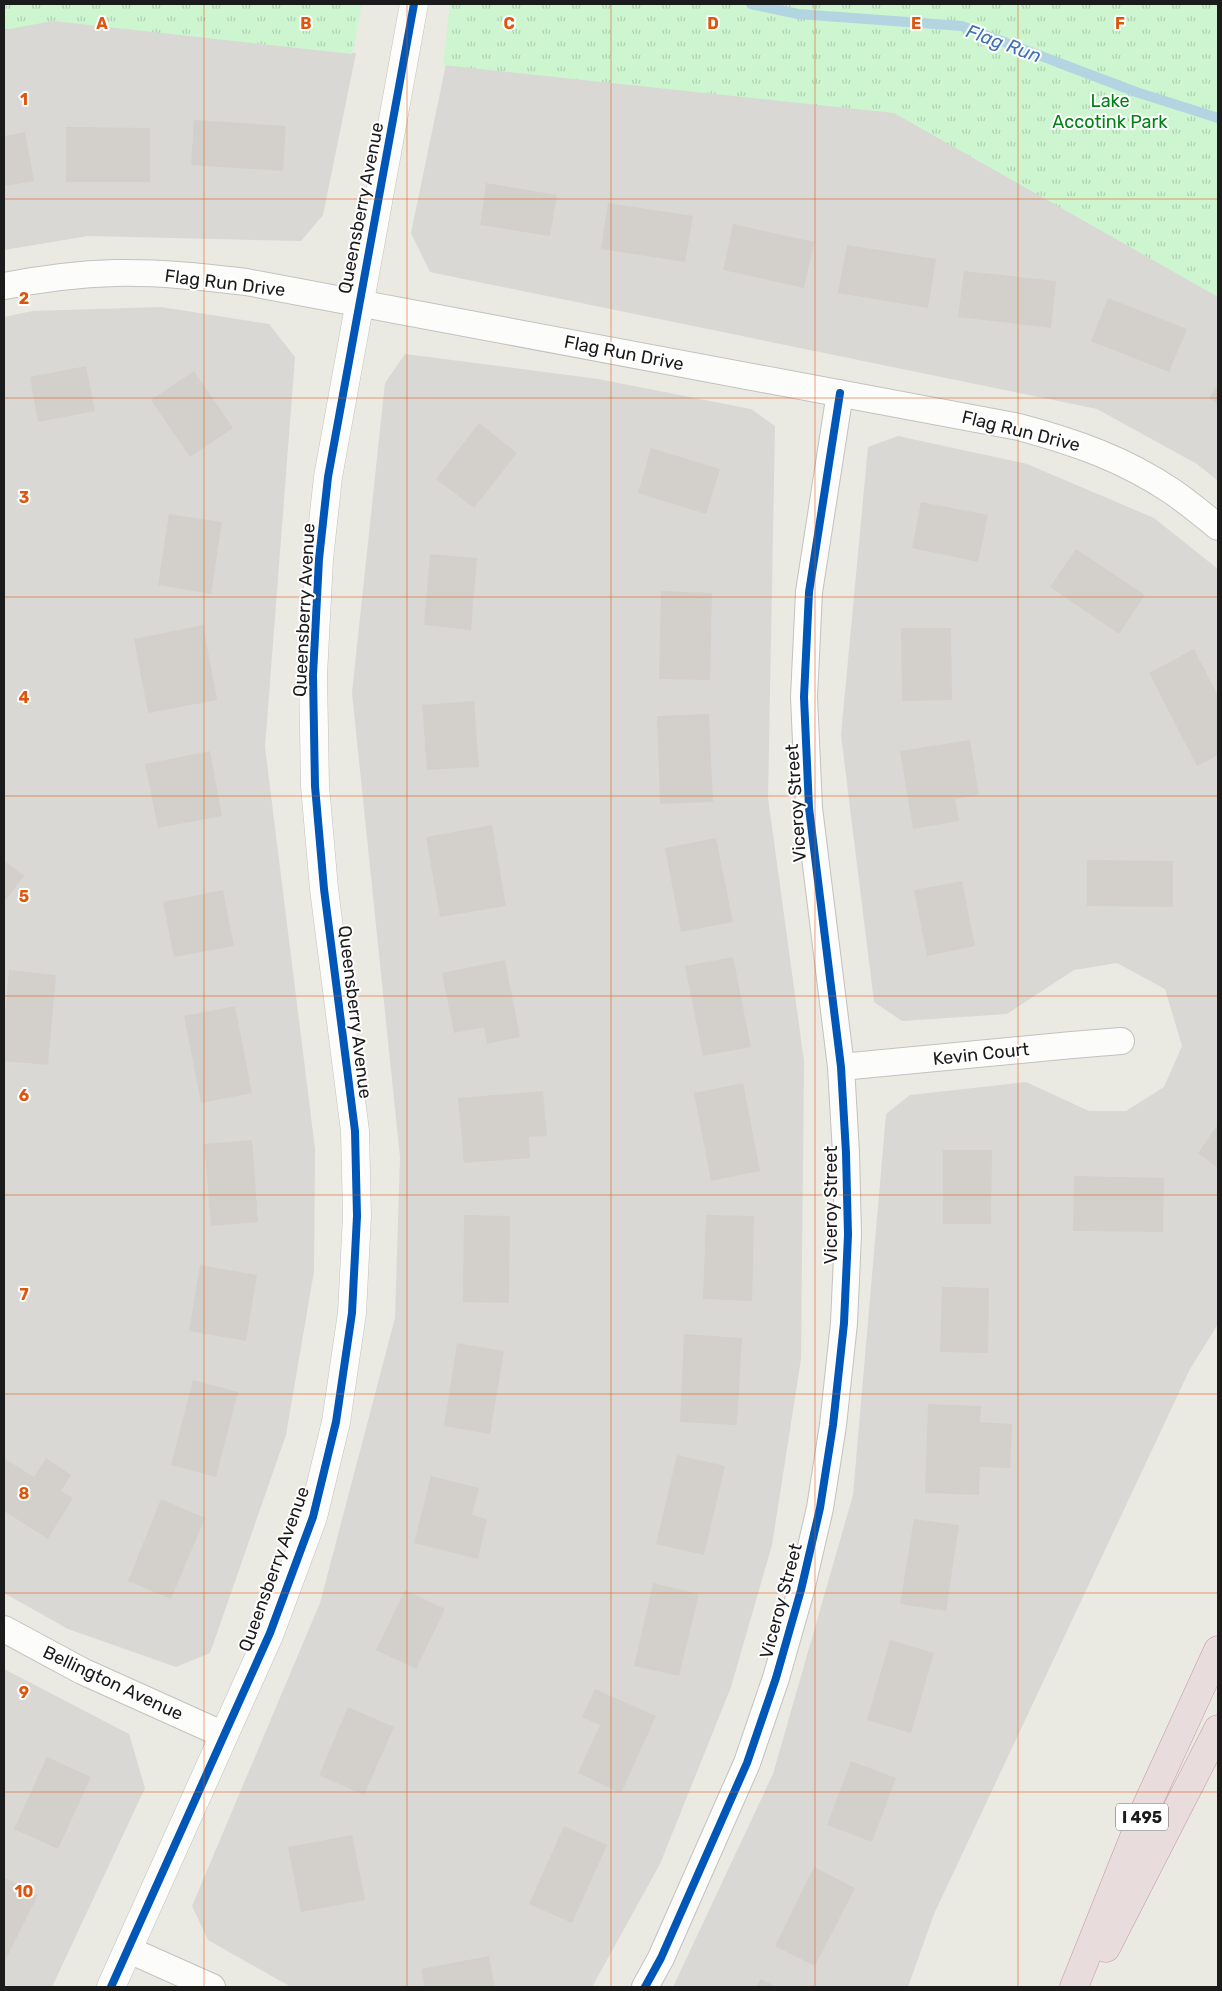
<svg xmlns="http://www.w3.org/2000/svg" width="1222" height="1991" viewBox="0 0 1222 1991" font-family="Rubik,sans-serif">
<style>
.residential{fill:#d9d8d4}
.park{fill:url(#park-tufts)}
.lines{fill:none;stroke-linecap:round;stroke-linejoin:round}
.stream{stroke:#b3d5e1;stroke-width:10}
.building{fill:#d3d0cb}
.minor-casing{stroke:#c2c2bf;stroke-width:28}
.tertiary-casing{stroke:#c2c2bf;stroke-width:29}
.motorway-casing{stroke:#c299a1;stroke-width:29}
.minor{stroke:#fcfcfb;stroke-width:26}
.tertiary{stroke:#fcfcfb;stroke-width:28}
.motorway{stroke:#e9dcdd;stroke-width:28}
.cycleway-casing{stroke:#fff;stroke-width:11}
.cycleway{stroke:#0057b8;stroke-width:8}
.grid{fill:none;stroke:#de560d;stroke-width:1;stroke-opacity:0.55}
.labels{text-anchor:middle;stroke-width:4;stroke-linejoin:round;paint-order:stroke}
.shield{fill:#fff;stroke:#5f5f5f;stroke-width:1}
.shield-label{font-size:16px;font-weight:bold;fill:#1b1b1b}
.park-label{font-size:18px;fill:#018215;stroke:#fff}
.street-label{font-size:18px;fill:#1b1b1b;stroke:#fff}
.water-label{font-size:19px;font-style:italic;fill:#4071b3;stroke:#fff}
.grid-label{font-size:16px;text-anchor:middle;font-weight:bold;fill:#de560d;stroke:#fff;stroke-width:4;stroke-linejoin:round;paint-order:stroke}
</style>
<defs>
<pattern id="park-tufts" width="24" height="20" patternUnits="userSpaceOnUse" patternTransform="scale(1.25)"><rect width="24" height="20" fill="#cdf5d0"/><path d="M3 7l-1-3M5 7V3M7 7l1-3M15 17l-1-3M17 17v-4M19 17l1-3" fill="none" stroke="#afd1b2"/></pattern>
</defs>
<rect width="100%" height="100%" fill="#eae9e2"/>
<path class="residential" d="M57 19 356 53 323 215 301 241 88 236 4 250V29Z
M446 64 898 111 1218 293V481L1197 464 1097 409 430 272 411 233Z
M161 307 269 324 295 357 265 747 315 1149 314 1271 286 1435 210 1653 176 1667 68 1629 4 1593V317L32 311Z
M405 354 598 379 751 409 775 426 768 798 804 1061 801 1359 772 1545 731 1687 660 1864 592 1987H291L208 1940 192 1906 320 1603 395 1318 400 1157 352 693 385 383Z
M898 436 1027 464 1154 518 1218 569V1324L1190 1369 934 1914 908 1987H673L773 1774 853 1495 886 1114 910 1095 1026 1082 1089 1111H1126L1164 1087 1182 1046 1165 989 1117 963 1074 970 1007 1014 902 1021 874 1002 841 735 868 447Z
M4 1669 129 1734 145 1788 52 1987H4Z"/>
<path class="park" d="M4 4H362L352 54 53 21 4 30Z
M450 4H1218V297L894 113 443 65Z"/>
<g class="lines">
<path class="stream" d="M751 4 798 14 962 26 1136 92 1218 118"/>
</g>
<path class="building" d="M194 120 286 126 283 171 191 165Z
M66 127 150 128V182H66Z
M25 132 34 181 4 186V136Z
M486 183 557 195 550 236 480 225Z
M608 203 693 216 685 262 601 249Z
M733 224 814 242 804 288 723 270Z
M847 245 936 259 928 308 838 293Z
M964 271 1056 281 1051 328 958 317Z
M1108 298 1187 329 1169 372 1091 341Z
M86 366 95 411 38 422 30 377Z
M194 371 233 428 190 457 151 400Z
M1218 384V404L1209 398Z
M479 423 517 453 474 508 436 479Z
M651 448 720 469 706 514 638 493Z
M921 502 988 515 978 562 912 548Z
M169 514 222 522 211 594 158 585Z
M1076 549 1145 595 1119 634 1050 587Z
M430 554 477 558 471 630 424 625Z
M661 591 712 593 710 680 659 679Z
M203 625 217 700 148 713 134 639Z
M901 628H951L952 700 902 701Z
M1194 649 1218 696V755L1197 766 1149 673Z
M474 701 479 767 427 770 422 705Z
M709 714 713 802 660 804 657 716Z
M970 740 979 795 955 799 959 821 913 829 900 751Z
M210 751 222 816 158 828 145 764Z
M492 825 506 906 440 917 426 837Z
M716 838 733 922 681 932 665 848Z
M4 860 24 876 4 902Z
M1087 860 1173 861V907L1087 906Z
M962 881 975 946 927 956 914 890Z
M223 890 234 946 174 957 163 902Z
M733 957 751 1047 703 1056 685 966Z
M505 960 520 1037 487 1044 484 1027 454 1033 442 973Z
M9 970 56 975 48 1065 4 1061V1028Z
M235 1006 252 1093 201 1103 184 1016Z
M743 1083 760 1171 711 1181 694 1093Z
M543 1091 547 1136 529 1137 530 1158 464 1163 458 1098Z
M1218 1124V1168L1198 1153Z
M252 1140 258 1222 211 1226 204 1144Z
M943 1150H992L991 1224H943Z
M1074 1176 1164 1178 1163 1232 1073 1231Z
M464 1215 510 1216 509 1303 463 1302Z
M706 1215 754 1216 752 1301 703 1299Z
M200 1265 257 1275 246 1341 189 1331Z
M942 1287 989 1288 988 1353 940 1352Z
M684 1334 742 1338 737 1425 680 1422Z
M457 1343 504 1351 490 1434 444 1426Z
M193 1380 238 1392 216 1477 171 1465Z
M928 1404 981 1406 980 1422 1012 1424 1010 1468 980 1467 979 1495 925 1493Z
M677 1455 725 1466 704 1555 656 1544Z
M4 1458 34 1477 46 1458 71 1475 61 1491 73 1498 48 1539 4 1511Z
M431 1476 479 1488 472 1515 487 1519 478 1559 414 1543Z
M161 1499 205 1518 171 1599 128 1581Z
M914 1519 959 1525 946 1611 900 1604Z
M653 1583 699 1594 679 1676 634 1666Z
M405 1590 445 1609 416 1669 376 1650Z
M890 1640 934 1653 911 1733 867 1720Z
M595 1689 656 1716 621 1793 578 1773 600 1725 582 1717Z
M348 1707 394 1727 364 1795 319 1775Z
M47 1757 91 1777 58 1849 14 1829Z
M851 1761 896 1778 872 1842 827 1825Z
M564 1826 607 1845 572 1923 529 1904Z
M352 1835 365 1900 301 1912 288 1847Z
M814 1867 855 1888 815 1966 775 1946Z
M4 1877 38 1895 4 1963Z
M489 1956 495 1987H425L421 1969Z
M761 1979 777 1987H756Z"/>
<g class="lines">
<g class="minor-casing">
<path id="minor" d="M4 286C40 279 78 274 115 273 159 272 203 277 246 282L1019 427C1075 442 1124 459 1173 492 1189 503 1203 515 1218 527
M841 1067 1072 1045 1121 1041
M4 1629 82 1671 224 1735
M129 1950 212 1987
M645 1987 661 1958 747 1763 776 1678 801 1590 820 1508 833 1425 844 1323 848 1235 846 1153 841 1067 809 808 804 697 809 592 840 393"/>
</g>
<g class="tertiary-casing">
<path id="tertiary" d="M111 1987 270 1633 313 1517 336 1422 352 1313 357 1216 355 1131 324 889 315 786 313 675 319 559 328 477 414 4"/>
</g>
<g class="motorway-casing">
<path id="motorway" d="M1106 1948 1218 1729
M1074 1987 1147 1805 1218 1650"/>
</g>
<use href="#minor" class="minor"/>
<use href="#tertiary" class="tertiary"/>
<use href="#motorway" class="motorway"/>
<g class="cycleway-casing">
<path id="cycleway" d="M111 1987 270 1633 313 1517 336 1422 352 1313 357 1216 355 1131 324 889 315 786 313 675 319 559 328 477 414 4
M645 1987 661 1958 747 1763 776 1678 801 1590 820 1508 833 1425 844 1323 848 1235 846 1153 841 1067 809 808 804 697 809 592 840 393"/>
</g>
<use href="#cycleway" class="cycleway"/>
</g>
<path class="grid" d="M204 4V1987M407 4V1987M611 4V1987M815 4V1987M1018 4V1987M4 199H1218M4 398H1218M4 597H1218M4 796H1218M4 996H1218M4 1195H1218M4 1394H1218M4 1593H1218M4 1792H1218"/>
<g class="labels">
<rect class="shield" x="1116" y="1803.5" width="52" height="27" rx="4"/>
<g class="shield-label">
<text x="1142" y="1823">I 495</text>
</g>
<g class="park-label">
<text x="1110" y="107">Lake<tspan x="1110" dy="21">Accotink Park</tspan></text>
</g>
<g class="street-label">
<text transform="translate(361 208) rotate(-79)" y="6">Queensberry Avenue</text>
<text transform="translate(225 283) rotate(7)" y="6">Flag Run Drive</text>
<text transform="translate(624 353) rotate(11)" y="6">Flag Run Drive</text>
<text transform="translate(1021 431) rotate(14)" y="6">Flag Run Drive</text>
<text transform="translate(304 610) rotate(-87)" y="6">Queensberry Avenue</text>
<text transform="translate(796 803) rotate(-94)" y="6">Viceroy Street</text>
<text transform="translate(355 1012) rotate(83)" y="6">Queensberry Avenue</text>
<text transform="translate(981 1054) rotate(-6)" y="6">Kevin Court</text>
<text transform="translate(831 1205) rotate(-90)" y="6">Viceroy Street</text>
<text transform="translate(274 1569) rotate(-70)" y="6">Queensberry Avenue</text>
<text transform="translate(781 1601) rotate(-75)" y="6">Viceroy Street</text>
<text transform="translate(113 1683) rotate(25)" y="6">Bellington Avenue</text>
</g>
<g class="water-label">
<text transform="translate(1004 43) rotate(20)" y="7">Flag Run</text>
</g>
</g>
<g class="grid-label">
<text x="102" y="29">A</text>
<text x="306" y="29">B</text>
<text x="509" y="29">C</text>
<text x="713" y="29">D</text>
<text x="916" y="29">E</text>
<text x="1120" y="29">F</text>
<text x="24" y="105">1</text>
<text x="24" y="304">2</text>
<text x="24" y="503">3</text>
<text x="24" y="703">4</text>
<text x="24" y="902">5</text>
<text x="24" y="1101">6</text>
<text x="24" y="1300">7</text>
<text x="24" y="1499">8</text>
<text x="24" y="1698">9</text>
<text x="24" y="1897">10</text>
</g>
<rect width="1222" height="1991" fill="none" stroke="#1b1b1b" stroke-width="10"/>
</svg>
